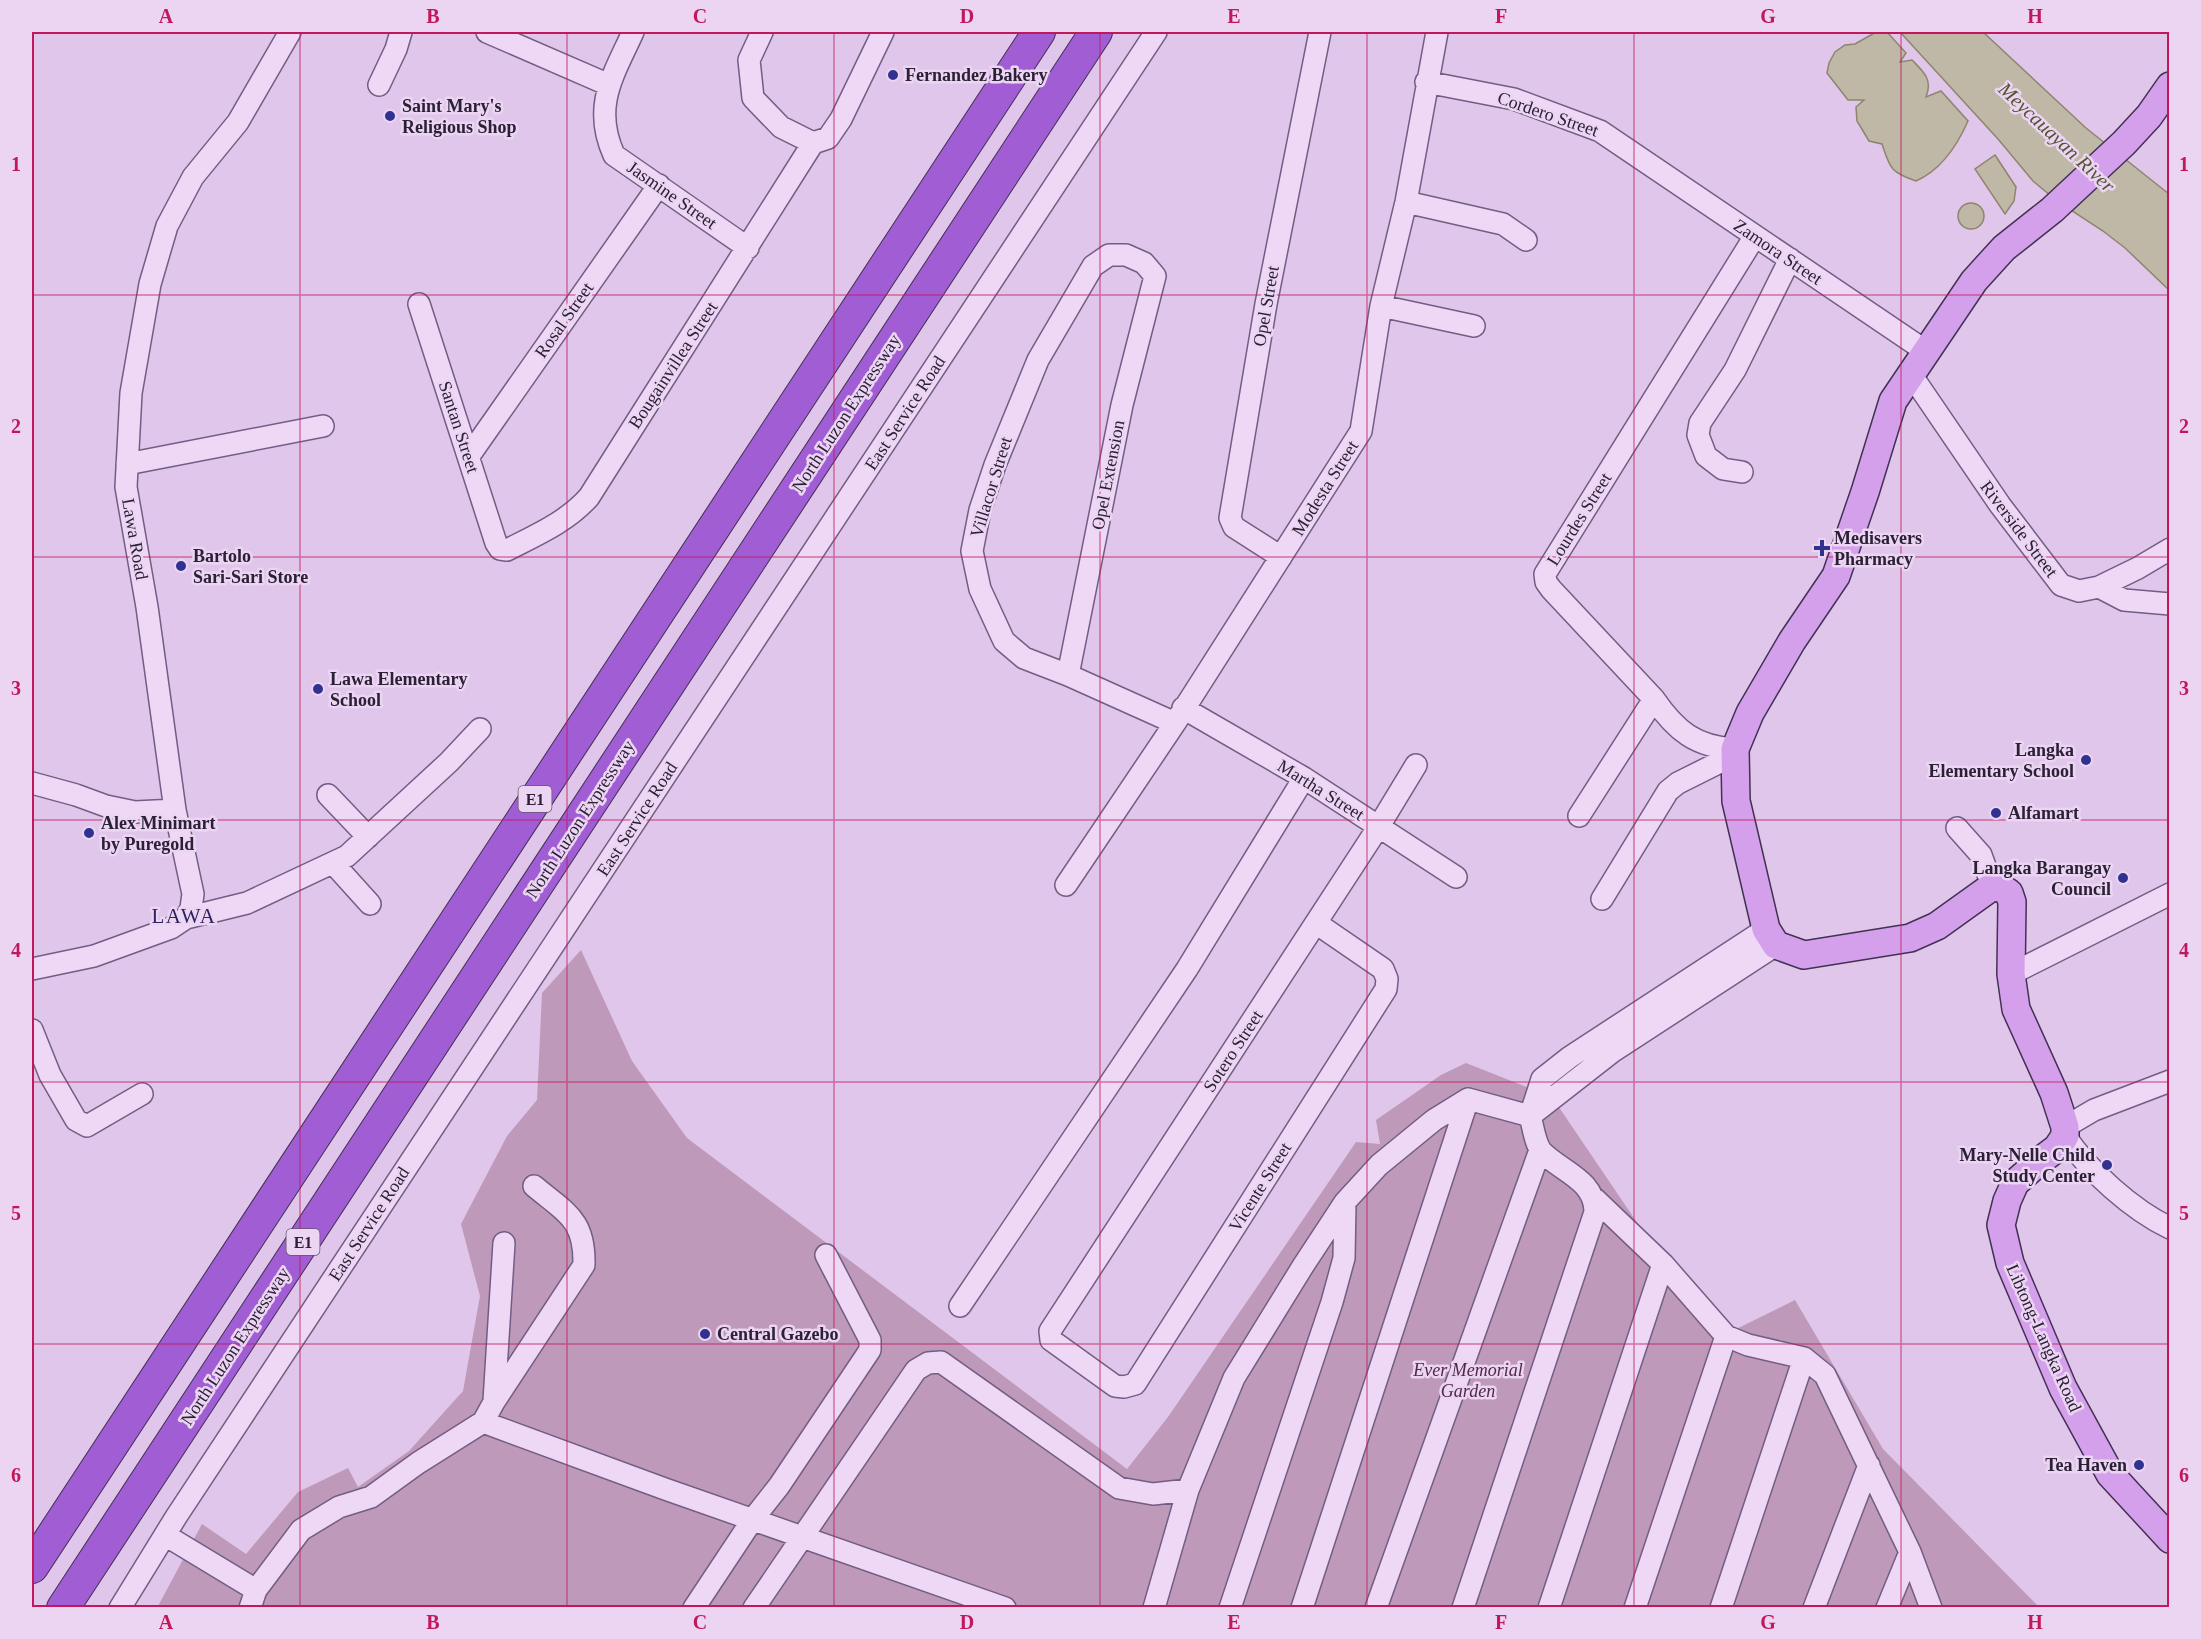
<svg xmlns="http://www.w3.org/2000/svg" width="2201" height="1639" viewBox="0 0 2201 1639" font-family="Georgia,serif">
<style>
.cemetery{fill:#be99b9}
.water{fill:#bfb8a7;stroke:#8d856e;stroke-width:1.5}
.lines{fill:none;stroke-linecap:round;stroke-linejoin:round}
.minor-casing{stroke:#725d85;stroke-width:24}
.major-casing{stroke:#413153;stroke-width:30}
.highway-casing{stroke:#413153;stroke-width:34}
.minor{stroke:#eed8f6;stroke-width:21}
.major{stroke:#d4a0ec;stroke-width:27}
.highway{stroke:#a05dd4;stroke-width:32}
.grid{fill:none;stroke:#c2185b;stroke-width:1.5;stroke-opacity:0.55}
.poi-dot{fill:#313190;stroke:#ebd5f3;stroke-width:2}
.labels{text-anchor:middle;stroke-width:5;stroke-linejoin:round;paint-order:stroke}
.shield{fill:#ebd5f3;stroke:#65566f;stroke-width:1.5}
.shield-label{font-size:16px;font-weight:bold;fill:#2b2036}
.poi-label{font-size:18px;font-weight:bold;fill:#2b2036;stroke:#ebd5f3;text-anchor:start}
.street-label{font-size:18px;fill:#2b2036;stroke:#ebd5f3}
.park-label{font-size:18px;font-style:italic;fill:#512847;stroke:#ebd5f3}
.water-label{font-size:20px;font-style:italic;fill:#555330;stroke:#ebd5f3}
.quarter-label{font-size:21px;letter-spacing:1.5px;fill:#2f2260;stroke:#ebd5f3}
.neatline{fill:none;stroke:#c2185b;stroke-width:2}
.grid-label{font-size:20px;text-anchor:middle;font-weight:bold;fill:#c2185b}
</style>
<rect width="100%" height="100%" fill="#e0c6eb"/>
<path class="cemetery" d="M581 950 632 1061 687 1138 1127 1469 1168 1417 1356 1142 1380 1144 1376 1120 1441 1075 1466 1063 1552 1097 1716 1339 1795 1300 1883 1449 2039 1607 157 1608 202 1524 246 1554 298 1492 348 1468 358 1487 409 1451 463 1391 480 1296 461 1224 507 1136 537 1100 542 993Z"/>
<path class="water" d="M1876 32H1887L1906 53 1900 62 1912 60C1924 72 1933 80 1926 97L1941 91 1968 121C1957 146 1941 170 1916 181 1890 172 1890 168 1882 144L1869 141 1857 121 1856 107 1864 100H1848L1827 73 1829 63 1835 52 1845 45 1855 44Z
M1900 32H1983L2086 128 2169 194V290L2125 248 2103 231 2057 201 2033 181 1998 139Z
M1995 155 2016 187 2014 201 2005 214 1975 169Z
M1958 216a13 13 0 1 1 26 0a13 13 0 1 1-26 0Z"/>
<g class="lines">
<g class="minor-casing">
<path id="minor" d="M487 32 609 85
M633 32C613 76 592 106 614 155L748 248
M762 32 749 60 753 98 781 127 813 143 828 138 841 119 883 32
M1426 82 1514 99 1600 131 1927 352
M379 85 396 49 401 32
M1406 202 1503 224 1526 240
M419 304 496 543 500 549 507 550C536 535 567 522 589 497L813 143
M1381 306 1474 326
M1910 373 2000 505 2061 585 2079 591 2099 587 2138 568 2170 549
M469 456 659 185
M127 464 323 426
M1742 472 1723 469 1706 456 1698 435 1700 423 1735 370 1790 259
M1281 557 1234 527 1230 518 1266 304 1320 32
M2099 587 2124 600 2170 604
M1068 675 1122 405 1155 276 1144 263 1126 255H1109L1093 266 1038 360 995 465 980 510 972 551 980 589 1004 641 1024 658 1068 675 1175 723
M1183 708 1304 778 1456 877
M1735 749C1696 747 1676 731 1654 699L1551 589 1546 582 1545 574 1755 236
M32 783 76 795 106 806 135 812 175 810
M328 795 368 837
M1579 816 1654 699
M1957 828 1981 855 1993 888
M333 863 370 904
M1066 885 1175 723 1361 431 1381 306 1406 202 1437 32
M1602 899 1668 791 1678 783 1734 755
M186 918 247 903 347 856 449 762 480 729
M1316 923 1383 969 1387 979 1386 989 1135 1384 1124 1387 1115 1386 1051 1340 1050 1331 1379 826 1416 765
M32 969 94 956 171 928 186 918 191 908 193 894 175 810 147 607 126 487 131 393 150 284 167 226 193 177 238 122 290 32
M2011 974 2170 894
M32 1030 50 1075 76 1120 87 1126 142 1094
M1530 1116 1542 1079 1570 1057 1766 929
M1530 1116 1612 1052 1776 945
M2065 1127 2094 1110 2170 1081
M2065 1136C2089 1171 2132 1210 2170 1228
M1595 1199 1663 1264 1726 1336 1748 1345 1804 1358 1825 1375 1910 1552 1931 1608
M960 1306 1187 969 1304 778
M494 1401 504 1243
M483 1422 665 1489 1005 1608
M165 1535 256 1590
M120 1608 176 1517 1156 32
M250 1608 256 1590 301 1530 339 1507 371 1497 418 1463 483 1422 494 1402 584 1265C585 1219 566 1213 534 1186
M694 1608 753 1519 779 1486 870 1350V1340L826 1255
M754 1608 916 1370 928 1363 941 1362 1119 1488 1153 1494 1188 1490
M1154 1608 1188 1490 1234 1378 1303 1266 1345 1202 1379 1165 1434 1120 1468 1099 1530 1116C1533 1126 1535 1144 1542 1152 1562 1172 1595 1180 1595 1212L1463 1608
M1230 1608 1332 1302 1344 1258 1345 1203
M1302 1608 1468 1099
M1376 1608 1540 1150
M1549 1608 1663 1264
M1635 1608 1726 1336
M1721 1608 1804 1358
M1814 1608 1869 1465
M1887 1608 1910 1552"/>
</g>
<g class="major-casing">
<path id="major" d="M2170 86 2149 116 2124 143 2052 210 2004 248 1974 281 1893 401 1865 492 1836 576 1792 641 1750 713 1735 749 1736 801 1766 929 1776 945 1804 955 1910 938 1937 926 1990 888 2000 887 2009 893 2012 902 2011 974 2016 1009 2054 1093 2065 1127V1136L2057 1148 2041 1160 2015 1183 2007 1201 2001 1225 2010 1263 2063 1388 2110 1474 2170 1539"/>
</g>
<g class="highway-casing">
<path id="highway" d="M32 1567 1039 32
M63 1608 1096 32"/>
</g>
<use href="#minor" class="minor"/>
<use href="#major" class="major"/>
<use href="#highway" class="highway"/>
</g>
<path class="grid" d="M300 32V1608M567 32V1608M834 32V1608M1100 32V1608M1367 32V1608M1634 32V1608M1901 32V1608M32 295H2170M32 557H2170M32 820H2170M32 1082H2170M32 1344H2170"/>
<g class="poi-dot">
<circle cx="893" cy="75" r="6"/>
<circle cx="390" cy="116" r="6"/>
<path d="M1819 539h6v6h6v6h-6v6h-6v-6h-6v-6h6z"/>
<circle cx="181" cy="566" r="6"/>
<circle cx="318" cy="689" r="6"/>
<circle cx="2086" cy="760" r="6"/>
<circle cx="1996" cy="813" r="6"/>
<circle cx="89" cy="833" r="6"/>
<circle cx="2123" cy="878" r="6"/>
<circle cx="2107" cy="1165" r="6"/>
<circle cx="705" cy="1334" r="6"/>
<circle cx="2139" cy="1465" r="6"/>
</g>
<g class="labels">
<g class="shield">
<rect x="518.5" y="786" width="33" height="26" rx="4.5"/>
<rect x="286.5" y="1229" width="33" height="26" rx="4.5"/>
</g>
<g class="shield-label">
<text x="535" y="805">E1</text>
<text x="303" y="1248">E1</text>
</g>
<g class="poi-label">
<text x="905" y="81">Fernandez Bakery</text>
<text x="402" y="112">Saint Mary's<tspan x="402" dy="21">Religious Shop</tspan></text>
<text x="1834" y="544">Medisavers<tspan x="1834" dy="21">Pharmacy</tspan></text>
<text x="193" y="562">Bartolo<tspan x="193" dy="21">Sari-Sari Store</tspan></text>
<text x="330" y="685">Lawa Elementary<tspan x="330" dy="21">School</tspan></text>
<text x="2074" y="756" text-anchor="end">Langka<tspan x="2074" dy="21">Elementary School</tspan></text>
<text x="2008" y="819">Alfamart</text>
<text x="101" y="829">Alex Minimart<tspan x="101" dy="21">by Puregold</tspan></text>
<text x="2111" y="874" text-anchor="end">Langka Barangay<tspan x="2111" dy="21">Council</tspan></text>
<text x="2095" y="1161" text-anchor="end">Mary-Nelle Child<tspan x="2095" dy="21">Study Center</tspan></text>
<text x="717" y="1340">Central Gazebo</text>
<text x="2127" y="1471" text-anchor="end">Tea Haven</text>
</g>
<g class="street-label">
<text transform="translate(1548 114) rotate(19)" y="6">Cordero Street</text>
<text transform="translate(672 195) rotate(35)" y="6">Jasmine Street</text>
<text transform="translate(1778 252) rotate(34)" y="6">Zamora Street</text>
<text transform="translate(1266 306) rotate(-80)" y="6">Opel Street</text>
<text transform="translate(564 320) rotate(-55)" y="6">Rosal Street</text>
<text transform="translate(673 365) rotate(-57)" y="6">Bougainvillea Street</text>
<text transform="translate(846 413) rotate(-57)" y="6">North Luzon Expressway</text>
<text transform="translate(905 413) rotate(-57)" y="6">East Service Road</text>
<text transform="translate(459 427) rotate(72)" y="6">Santan Street</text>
<text transform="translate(1108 475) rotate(-79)" y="6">Opel Extension</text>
<text transform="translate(991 487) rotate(-73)" y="6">Villacor Street</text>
<text transform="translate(1325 488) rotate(-58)" y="6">Modesta Street</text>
<text transform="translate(1579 519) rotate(-58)" y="6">Lourdes Street</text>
<text transform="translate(2019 529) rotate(53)" y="6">Riverside Street</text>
<text transform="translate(135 539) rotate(80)" y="6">Lawa Road</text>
<text transform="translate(1321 790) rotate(32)" y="6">Martha Street</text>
<text transform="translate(580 819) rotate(-57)" y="6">North Luzon Expressway</text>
<text transform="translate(637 819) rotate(-57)" y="6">East Service Road</text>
<text transform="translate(1233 1051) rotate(-57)" y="6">Sotero Street</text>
<text transform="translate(1260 1187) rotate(-58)" y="6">Vicente Street</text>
<text transform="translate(369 1224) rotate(-57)" y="6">East Service Road</text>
<text transform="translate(2044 1338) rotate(66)" y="6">Libtong-Langka Road</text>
<text transform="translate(235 1346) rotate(-57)" y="6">North Luzon Expressway</text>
</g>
<g class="park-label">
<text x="1468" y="1376">Ever Memorial<tspan x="1468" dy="21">Garden</tspan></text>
</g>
<g class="water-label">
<text transform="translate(2057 137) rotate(43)" y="7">Meycauayan River</text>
</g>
<g class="quarter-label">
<text x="184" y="923">LAWA</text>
</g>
</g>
<rect width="2201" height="1639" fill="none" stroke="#ebd5f3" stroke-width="66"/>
<rect x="33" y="33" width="2135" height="1573" class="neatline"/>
<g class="grid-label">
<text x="166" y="23">A</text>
<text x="433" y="23">B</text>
<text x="700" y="23">C</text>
<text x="967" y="23">D</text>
<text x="1234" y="23">E</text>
<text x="1501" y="23">F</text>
<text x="1768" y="23">G</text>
<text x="2035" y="23">H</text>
<text x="16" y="171">1</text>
<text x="2184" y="171">1</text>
<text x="16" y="433">2</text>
<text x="2184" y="433">2</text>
<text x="16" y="695">3</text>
<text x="2184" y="695">3</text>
<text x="16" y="957">4</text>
<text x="2184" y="957">4</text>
<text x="16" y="1220">5</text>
<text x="2184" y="1220">5</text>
<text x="16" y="1482">6</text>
<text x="2184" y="1482">6</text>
<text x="166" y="1629">A</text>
<text x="433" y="1629">B</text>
<text x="700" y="1629">C</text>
<text x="967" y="1629">D</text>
<text x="1234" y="1629">E</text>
<text x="1501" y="1629">F</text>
<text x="1768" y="1629">G</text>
<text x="2035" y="1629">H</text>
</g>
</svg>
